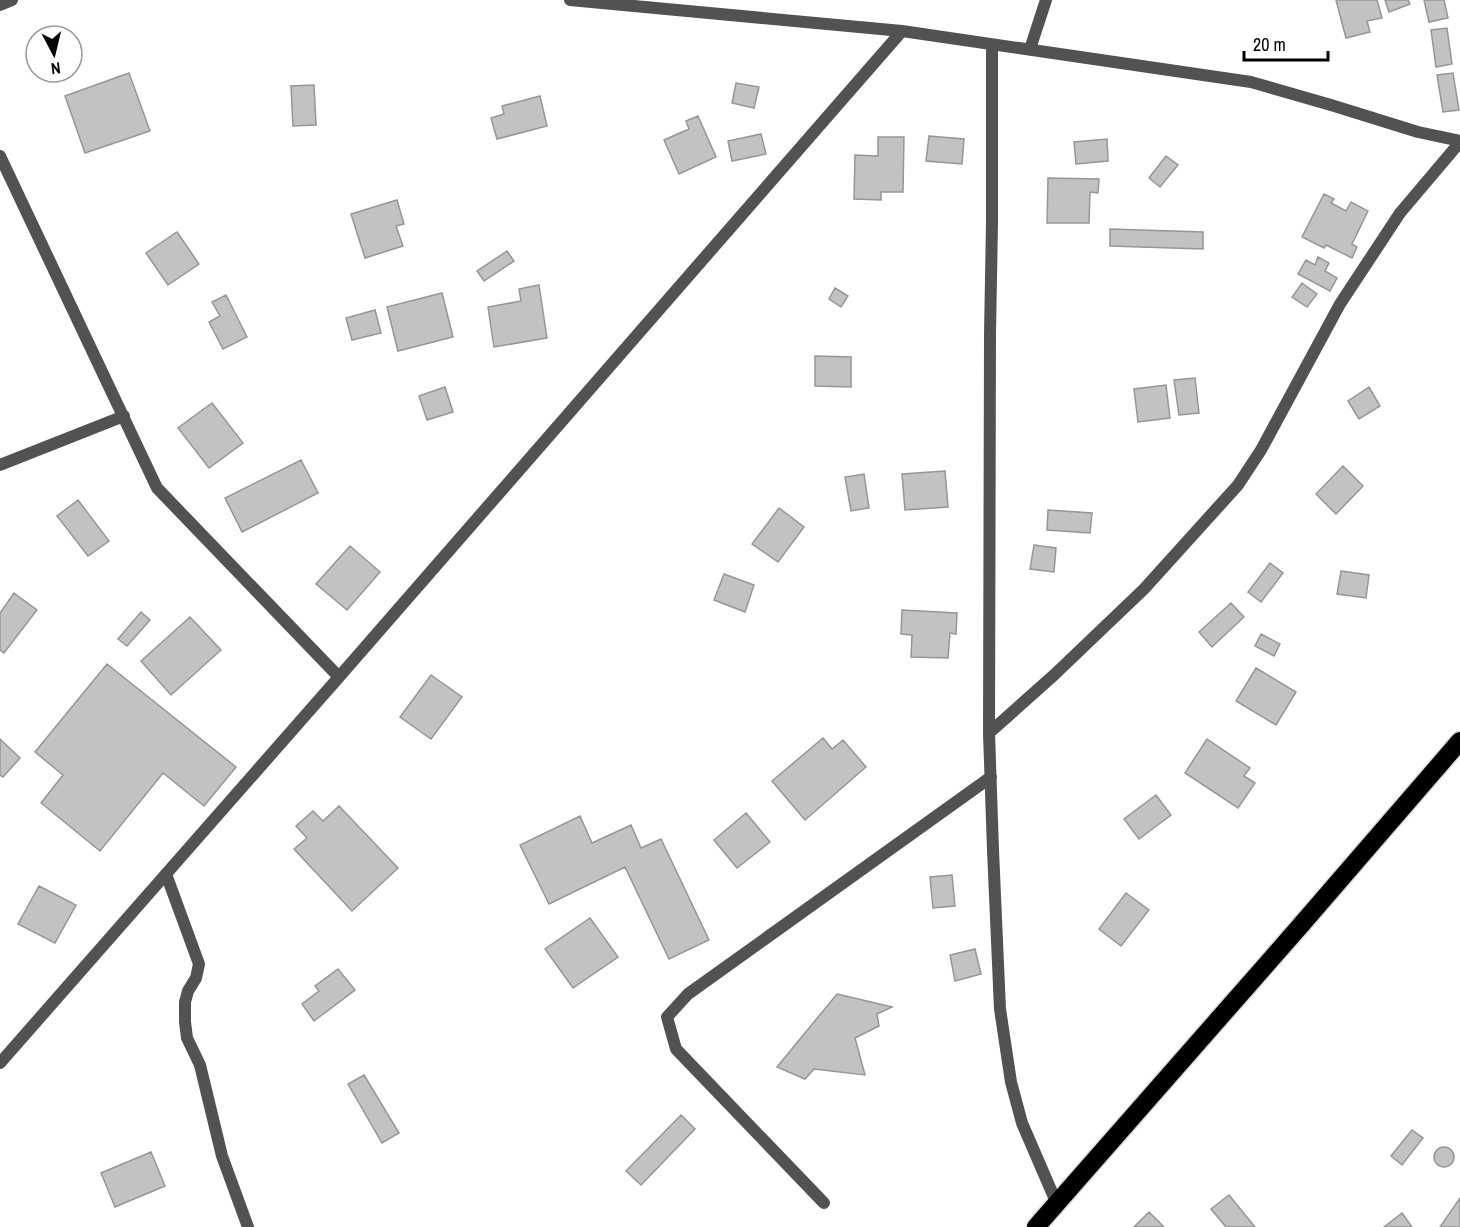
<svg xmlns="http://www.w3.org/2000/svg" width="1460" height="1227" viewBox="0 0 1460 1227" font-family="'Archivo Narrow',sans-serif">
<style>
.building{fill:#c2c2c2;stroke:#969696;stroke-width:1.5}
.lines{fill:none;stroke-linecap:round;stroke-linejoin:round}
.highway-casing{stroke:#dbdbdb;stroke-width:21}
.street{stroke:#525252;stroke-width:12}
.highway{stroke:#000;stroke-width:18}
</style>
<rect width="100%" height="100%" fill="#fff"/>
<path class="building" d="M1336 0H1377L1382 18 1367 21 1370 32 1346 38Z
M1385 0H1408L1410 4 1389 12Z
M1424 0H1444L1448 18 1429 22Z
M1447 28 1452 64 1436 67 1431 30Z
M129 73 150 131 85 153 65 96Z
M1453 73 1459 110 1443 112 1437 75Z
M736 83 759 87 754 108 732 103Z
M314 85 316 125 293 126 291 86Z
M540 96 547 126 497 139 491 118 504 114 502 106Z
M698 116 716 157 679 174 664 140 689 129 686 121Z
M761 134 766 154 732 161 728 141Z
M929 136 964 139 962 164 926 161Z
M878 137H904L903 192H881V200L854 199 855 155 878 156Z
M1107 139 1108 161 1076 164 1074 142Z
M1166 156 1178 165 1160 187 1149 178Z
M1048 178 1099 179 1098 193 1090 192 1089 223H1047Z
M1324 194 1334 199 1331 203 1346 211 1351 202 1368 211 1352 244 1357 247 1352 258 1326 245 1324 248 1302 237Z
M397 200 404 224 396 226 403 246 365 258 351 214Z
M1110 229 1203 232V249L1110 246Z
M177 232 199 264 168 285 146 253Z
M507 251 514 261 484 281 477 271Z
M1318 257 1329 263 1325 271 1337 278 1330 291 1298 274 1306 260 1315 265Z
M1302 283 1317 294 1307 307 1292 297Z
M539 285 547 338 494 347 488 307 521 301 519 289Z
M835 288 848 296 841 307 829 299Z
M442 293 453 337 398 351 387 307Z
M226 295 247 337 223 349 209 322 220 316 212 302Z
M375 310 381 333 352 340 346 318Z
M815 356 851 357V387L815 386Z
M1195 378 1199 413 1179 415 1174 380Z
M1166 385 1170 418 1138 422 1134 389Z
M445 387 453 412 427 420 419 396Z
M1369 387 1380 406 1359 419 1348 401Z
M212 403 243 443 209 468 178 428Z
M301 460 318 493 242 532 225 498Z
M1343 466 1363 486 1336 514 1316 494Z
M945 471 948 507 905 510 902 474Z
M864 474 869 508 851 511 845 477Z
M78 500 109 541 88 556 57 516Z
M779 508 804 527 778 562 752 544Z
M1048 510 1092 513 1090 533 1047 530Z
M1034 545 1056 548 1054 572 1030 569Z
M350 546 380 572 347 610 316 584Z
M1270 563 1283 573 1261 602 1248 592Z
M1341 571 1369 575 1366 598 1337 594Z
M724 574 754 585 745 612 714 600Z
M14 593 37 610 4 653 0 650V613Z
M1231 603 1244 617 1212 647 1199 632Z
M902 610 957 613 956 634 950 633 948 658 911 657 912 635 901 634Z
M141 612 150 620 127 646 118 639Z
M190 617 221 650 171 695 141 661Z
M1261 634 1280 644 1274 656 1255 646Z
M107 664 236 767 204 806 163 773 100 851 41 803 63 775 35 752Z
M1256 668 1296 692 1276 725 1236 701Z
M431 675 462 697 431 739 400 717Z
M823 738 832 749 843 740 866 767 805 820 772 781Z
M0 739 20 758 3 777 0 775Z
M1207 739 1250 768 1244 776 1255 783 1238 808 1185 773Z
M1156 795 1171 815 1139 839 1124 819Z
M339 806 398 868 352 911 294 849 307 838 296 826 313 811 323 821Z
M746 813 770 842 737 868 714 840Z
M580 816 592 843 631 825 641 848 661 839 709 940 669 959 625 867 549 904 520 845Z
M952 875 955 906 933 908 930 877Z
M39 886 76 905 55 943 18 924Z
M1126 893 1149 910 1121 946 1099 929Z
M590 918 618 957 573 988 545 949Z
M975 949 981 974 955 981 950 955Z
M338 969 355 990 314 1021 302 1004 319 991 315 986Z
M837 994 892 1007 877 1014 879 1026 855 1038 865 1075 814 1069 805 1079 777 1067Z
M364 1075 399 1133 382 1143 348 1084Z
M681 1115 695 1129 641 1185 626 1171Z
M1412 1130 1423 1138 1402 1165 1391 1156Z
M1434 1157a10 10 0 1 1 20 0a10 10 0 1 1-20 0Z
M151 1152 165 1186 115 1207 101 1173Z
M1229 1195 1255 1227H1226L1211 1209Z
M1460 1198V1227H1440Z
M1149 1212 1164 1227H1134Z
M1402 1213 1412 1227H1384Z"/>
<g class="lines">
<g class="highway-casing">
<path id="highway" d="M1036 1227 1301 925 1460 741"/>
</g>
<path class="street" d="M570 0 902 31 1251 82 1331 105 1418 132 1460 141
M0 5 12 0
M992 45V223L990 334 989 733 993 850 1000 1009 1011 1082 1022 1123 1057 1204
M1030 49 1046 0
M0 156 157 488 339 677
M0 465 124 416
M989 733 1054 675 1144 589 1238 485 1261 450 1340 304 1400 213 1460 142
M166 874 199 964 196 978 188 991 185 1002V1022L187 1038 200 1065 222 1156 248 1227
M0 1063 339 677 902 31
M824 1203 676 1049 667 1017 688 994 991 777"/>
<use href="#highway" class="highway"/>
</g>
<g transform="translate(54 54) rotate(173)"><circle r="28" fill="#ffffff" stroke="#999999" stroke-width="1.5"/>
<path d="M0-4.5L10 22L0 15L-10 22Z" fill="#000000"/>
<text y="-9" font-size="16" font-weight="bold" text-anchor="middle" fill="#000000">N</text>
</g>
<path d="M1244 51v9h84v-9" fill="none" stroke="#000000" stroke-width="3"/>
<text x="1253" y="51" font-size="18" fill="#000000" stroke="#ffffff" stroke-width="4.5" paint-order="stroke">20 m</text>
</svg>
